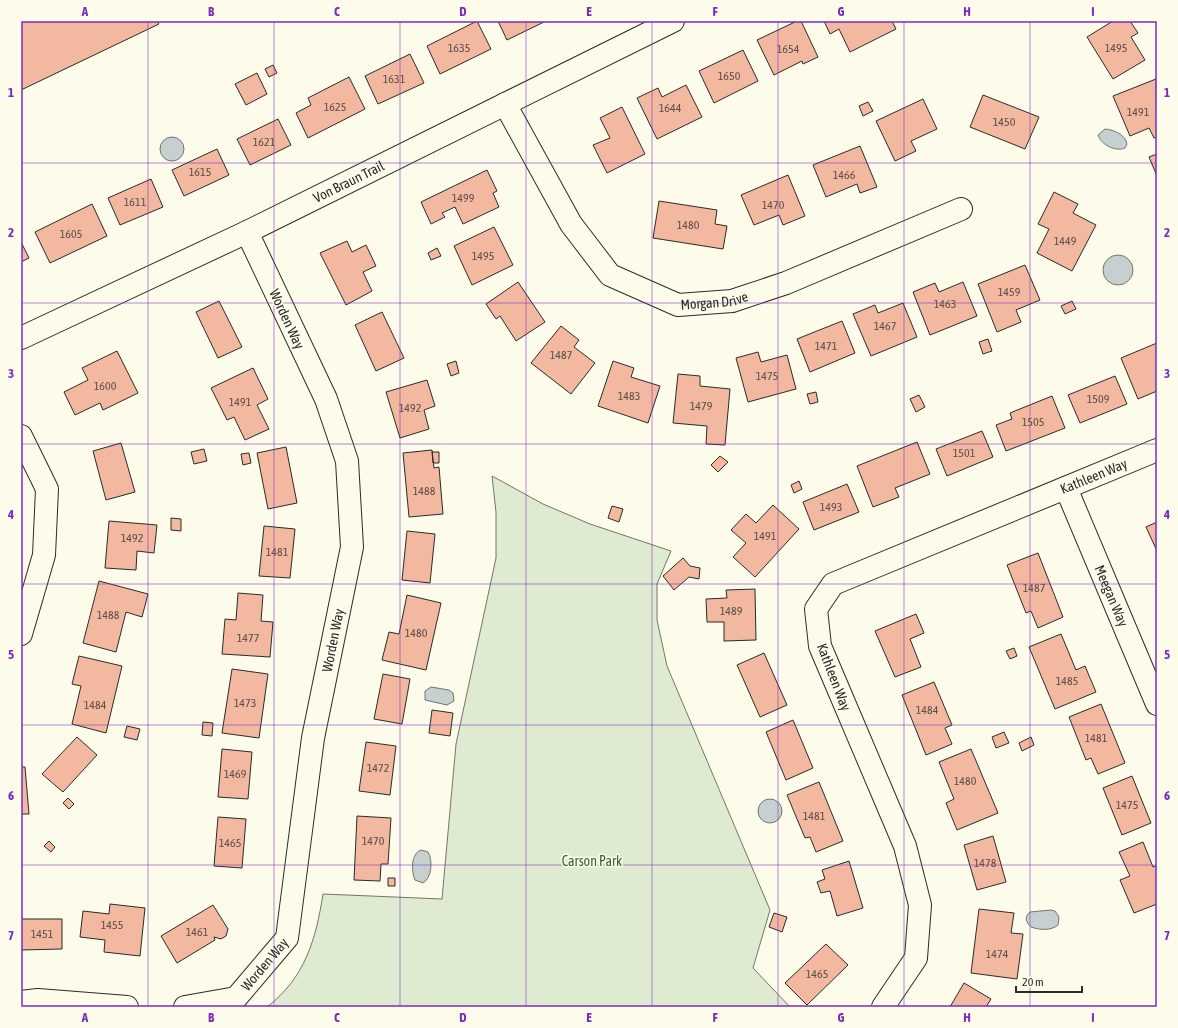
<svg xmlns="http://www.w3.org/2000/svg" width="1178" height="1028" viewBox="0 0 1178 1028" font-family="'Asap Condensed',sans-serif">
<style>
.green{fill:#deebd1;stroke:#74746e}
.water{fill:#c7d0d0;stroke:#74746e}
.building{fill:#f2b8a0;stroke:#2b2b2b}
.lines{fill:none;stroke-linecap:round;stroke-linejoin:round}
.minor-casing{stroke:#2b2b2b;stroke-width:24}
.minor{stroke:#fdfbea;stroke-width:22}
.grid{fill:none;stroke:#7b2cbf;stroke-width:1;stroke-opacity:0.55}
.labels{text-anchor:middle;stroke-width:3;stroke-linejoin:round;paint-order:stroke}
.number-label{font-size:12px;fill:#5d4e48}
.street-label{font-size:14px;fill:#2b2b2b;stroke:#fdfbea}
.park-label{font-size:14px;fill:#34623c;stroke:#fdfbea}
.neatline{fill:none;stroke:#7b2cbf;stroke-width:1.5}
.grid-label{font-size:13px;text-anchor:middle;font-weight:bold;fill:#7b2cbf}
</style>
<rect width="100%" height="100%" fill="#fdfbea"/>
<path class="green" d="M492 476 543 504 590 524 671 551 657 584V620L667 666 770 910 753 968 790 1007H267C305 978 316 939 323 894L442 899 456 744 496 558V512Z"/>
<path class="water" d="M1105 129C1114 130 1125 134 1127 144L1125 148C1116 152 1101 145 1098 135Z
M160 149a12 12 0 1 1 24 0a12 12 0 1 1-24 0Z
M1103 270a15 15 0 1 1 30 0a15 15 0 1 1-30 0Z
M431 687 449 690 453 693 454 701 447 705 425 700V691Z
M758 811a12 12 0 1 1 24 0a12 12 0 1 1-24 0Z
M421 850 428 852C433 860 432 878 423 883L415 880C411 870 411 854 421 850Z
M1051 910 1055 911 1059 917 1058 925C1051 931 1039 930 1031 927 1026 922 1024 917 1030 912Z"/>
<path class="building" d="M21 21H157L159 24 21 90Z
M477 21 491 49 440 74 427 46Z
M498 21H546L507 40Z
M797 21H801L818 57 803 64 802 61 774 75 757 40Z
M824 21H892L896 29 850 52 839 29 830 34Z
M1113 21H1130L1138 33 1131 37 1145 60 1113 79 1087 37Z
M743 50 758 81 714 103 699 71Z
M410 54 424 83 378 104 365 76Z
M273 65 277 73 269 77 265 69Z
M257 73 267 94 246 105 235 84Z
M349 77 365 109 308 138 296 113 311 105 308 98Z
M1156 79 1157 137 1154 138 1149 128 1130 136 1113 96Z
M686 85 702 117 657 139 637 98 658 88 662 97Z
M983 95 1039 117 1025 149 970 127Z
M923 99 937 129 911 141 916 151 895 161 876 121Z
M868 102 873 111 863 116 859 106Z
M622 107 645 154 607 173 593 145 610 138 600 118Z
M278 119 291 145 250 165 237 139Z
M860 146 877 187 860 193 857 184 826 197 813 165Z
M217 149 229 175 184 196 172 170Z
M1157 154V176L1149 157Z
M487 170 497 191 493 193 499 207 463 224 455 207 442 213 445 217 431 224 421 202Z
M788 175 805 216 783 225 779 215 754 225 741 195Z
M151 179 163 207 120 225 108 198Z
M1054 192 1078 204 1073 213 1096 225 1072 271 1037 253 1049 229 1038 224Z
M659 201 717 210 715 224 727 226 723 249 653 238Z
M92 204 107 236 50 263 35 232Z
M494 227 513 265 472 285 454 246Z
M347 241 352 252 366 245 376 266 363 272 372 291 346 305 320 253Z
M21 242 29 258 21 262Z
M437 248 441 256 431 260 428 253Z
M1025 265 1040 300 1016 310 1021 322 997 332 978 284Z
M518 282 545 322 516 341 500 316 496 319 486 304Z
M963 282 977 316 930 335 913 292 935 283 939 292Z
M219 301 242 347 218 358 196 312Z
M1072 301 1076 309 1065 314 1061 306Z
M903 303 917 337 871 356 853 314 875 305 878 313Z
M382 312 404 358 376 371 355 325Z
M842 321 855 353 810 372 797 339Z
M561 326 579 340 574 347 595 363 571 394 531 363Z
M988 339 992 351 983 354 979 342Z
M1157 343V391L1138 399 1121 358Z
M117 351 138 393 103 410 100 403 75 415 64 392 88 380 82 368Z
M758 352 761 362 787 355 796 389 748 402 736 358Z
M456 361 459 373 451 376 447 364Z
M613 361 634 368 631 377 660 386 648 423 598 406Z
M253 368 268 399 257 405 269 429 245 440 234 417 227 420 211 388Z
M678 374 700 376V386L730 389 725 445 706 444 707 426 673 423Z
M1115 376 1127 404 1080 423 1068 395Z
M427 380 435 406 424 410 429 429 400 438 386 392Z
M816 392 818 402 810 404 807 394Z
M919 395 925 407 916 412 910 399Z
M1052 396 1065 428 1006 451 996 425 1012 419 1010 413Z
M982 431 993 457 947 476 936 449Z
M917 442 930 474 895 488 899 497 873 507 857 466Z
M121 443 135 492 106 500 93 451Z
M286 447 297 503 268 509 257 453Z
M204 449 207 461 194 464 191 452Z
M432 450 434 468 439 467 443 514 409 517 403 453Z
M432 452H439V463H433Z
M249 453 251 463 243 465 241 454Z
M720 456 728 462 718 472 711 465Z
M799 481 802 489 794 493 791 485Z
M847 484 859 512 814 530 803 502Z
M773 505 799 529 755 577 733 557 746 543 731 530 746 514 756 523Z
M612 506 623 509 619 522 608 518Z
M171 518 181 519V531L171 530Z
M109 521 157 525 154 553 137 551 136 570 105 568Z
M1157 522V551L1146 527Z
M264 526 295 529 290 578 259 576Z
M407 531 435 534 430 583 402 580Z
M1038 553 1063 617 1038 628 1031 611 1026 613 1007 565Z
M683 558 690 566 700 568 699 579 689 577 674 590 663 576Z
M99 581 148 594 142 617 126 612 116 652 83 643Z
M755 589 756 640 724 641V622H707L706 599 727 598 726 590Z
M238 593 263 595 261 621 273 622 270 657 222 654 225 619 236 620Z
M407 595 441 603 426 670 382 660 389 632 399 634Z
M916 614 924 633 910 639 921 667 895 677 875 631Z
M1061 634 1076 670 1085 666 1096 692 1055 709 1029 647Z
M1014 648 1017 656 1010 659 1006 651Z
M764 653 787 705 760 717 737 665Z
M79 656 122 666 106 733 72 724 81 686 72 684Z
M232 669 268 674 259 738 222 733Z
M383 674 410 679 402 724 374 719Z
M934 682 952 725 945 728 952 744 926 755 902 695Z
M1101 704 1125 763 1098 774 1091 758 1086 760 1069 717Z
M432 710 453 713 450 736 429 733Z
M793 720 813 768 786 780 766 732Z
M203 722 213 723 212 736 202 735Z
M127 726 140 729 137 740 124 737Z
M1004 732 1009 743 996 748 992 737Z
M77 737 97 755 63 792 42 774Z
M1031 737 1034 745 1022 751 1019 743Z
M366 742 396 746 390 795 359 791Z
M222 749 252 752 248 799 218 797Z
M971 749 998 813 957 830 946 803 954 799 939 762Z
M21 767H25L29 814H21Z
M1132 776 1151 823 1122 835 1103 788Z
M819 782 843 841 816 852 810 837 805 838 787 795Z
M68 798 74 804 69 809 63 803Z
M357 816 391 818 388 864H381L380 881 354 880Z
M218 817 246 819 242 868 214 866Z
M993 836 1006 882 977 890 964 845Z
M49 841 55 847 51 852 44 846Z
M1143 842 1153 867 1157 865V904L1134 913 1120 880 1130 876 1119 852Z
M849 861 863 908 837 916 830 891 821 893 817 882 825 879 822 870Z
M388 878H395V886H388Z
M110 904 145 908 140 956 104 952 105 940 80 937 83 911 109 914Z
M213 905 228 929 226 936 221 939 214 937 215 940 177 963 161 936Z
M979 909 1014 913 1011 933 1023 934 1017 979 971 973Z
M774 913 787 917 782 932 769 927Z
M21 919H62V949L21 950Z
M826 944 848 965 807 1005 785 983Z
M964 983 991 999 986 1007H950Z"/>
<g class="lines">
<g class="minor-casing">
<g id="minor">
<path id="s1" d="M505 104 571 224 610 275 678 305 732 301 786 283 961 209"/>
<path id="s2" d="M21 338 247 232 673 21"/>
<path d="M21 436 47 489 44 555 21 634"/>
<path id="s3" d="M1066 488 1157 704"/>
<path d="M21 1002 38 1000 127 1007"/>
<path id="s4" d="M185 1007 236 998 287 938 313 738 352 547 347 461 326 399 247 232"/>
<path id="s5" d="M883 1007 916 958 920 905 905 846 820 646 816 609 833 584 1157 450"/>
</g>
</g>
<use href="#minor" class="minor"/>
</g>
<path class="grid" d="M148 21V1007M274 21V1007M400 21V1007M526 21V1007M652 21V1007M778 21V1007M904 21V1007M1030 21V1007M21 163H1157M21 303H1157M21 444H1157M21 584H1157M21 725H1157M21 865H1157"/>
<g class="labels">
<g class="number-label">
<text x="459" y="52">1635</text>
<text x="1116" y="52">1495</text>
<text x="788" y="53">1654</text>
<text x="729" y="80">1650</text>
<text x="394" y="83">1631</text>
<text x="335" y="111">1625</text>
<text x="670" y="112">1644</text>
<text x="1138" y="116">1491</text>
<text x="1004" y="126">1450</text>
<text x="264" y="146">1621</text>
<text x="200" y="176">1615</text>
<text x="844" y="179">1466</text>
<text x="463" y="202">1499</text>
<text x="135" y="206">1611</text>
<text x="773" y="209">1470</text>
<text x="688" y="229">1480</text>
<text x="71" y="238">1605</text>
<text x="1065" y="245">1449</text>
<text x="483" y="260">1495</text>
<text x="1009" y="296">1459</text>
<text x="945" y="308">1463</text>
<text x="885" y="330">1467</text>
<text x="826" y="350">1471</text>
<text x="561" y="359">1487</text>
<text x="767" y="380">1475</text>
<text x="105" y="390">1600</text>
<text x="629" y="400">1483</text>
<text x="1098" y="403">1509</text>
<text x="240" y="406">1491</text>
<text x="701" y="410">1479</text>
<text x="410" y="412">1492</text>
<text x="1033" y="426">1505</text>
<text x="964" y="457">1501</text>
<text x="424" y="495">1488</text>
<text x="831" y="511">1493</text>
<text x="765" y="540">1491</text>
<text x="132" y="542">1492</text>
<text x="277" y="556">1481</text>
<text x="1034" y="592">1487</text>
<text x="731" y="615">1489</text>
<text x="108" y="619">1488</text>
<text x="416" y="637">1480</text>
<text x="248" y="642">1477</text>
<text x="1067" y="685">1485</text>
<text x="245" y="707">1473</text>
<text x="95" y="709">1484</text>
<text x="927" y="714">1484</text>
<text x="1096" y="742">1481</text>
<text x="378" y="772">1472</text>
<text x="235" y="778">1469</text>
<text x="965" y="785">1480</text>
<text x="1127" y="809">1475</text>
<text x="814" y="820">1481</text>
<text x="373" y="845">1470</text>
<text x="230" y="847">1465</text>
<text x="985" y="867">1478</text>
<text x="112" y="929">1455</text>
<text x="197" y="936">1461</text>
<text x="42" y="938">1451</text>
<text x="997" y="958">1474</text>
<text x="817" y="978">1465</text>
</g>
<g class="street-label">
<text dy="5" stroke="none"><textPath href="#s2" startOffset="363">Von Braun Trail</textPath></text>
<text dy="5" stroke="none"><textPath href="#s1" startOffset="312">Morgan Drive</textPath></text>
<text transform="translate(287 319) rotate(65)" y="5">Worden Way</text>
<text dy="5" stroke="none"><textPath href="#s5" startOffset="740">Kathleen Way</textPath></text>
<text dy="5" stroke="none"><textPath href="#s3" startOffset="117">Meegan Way</textPath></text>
<text dy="5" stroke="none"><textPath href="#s4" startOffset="432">Worden Way</textPath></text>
<text transform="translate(834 677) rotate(69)" y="5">Kathleen Way</text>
<text dy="5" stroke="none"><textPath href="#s4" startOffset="96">Worden Way</textPath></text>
</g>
<g class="park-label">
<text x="592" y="866">Carson Park</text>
</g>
</g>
<rect width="1178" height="1028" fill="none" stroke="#fdfbea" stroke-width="44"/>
<path d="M1016 986v6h66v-6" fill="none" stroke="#2b2b2b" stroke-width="2"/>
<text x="1022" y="986" font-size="12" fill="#2b2b2b" stroke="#fdfbea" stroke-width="3" paint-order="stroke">20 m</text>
<rect x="22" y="22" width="1134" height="984" class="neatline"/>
<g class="grid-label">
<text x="85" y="16">A</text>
<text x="211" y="16">B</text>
<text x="337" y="16">C</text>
<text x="463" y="16">D</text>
<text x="589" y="16">E</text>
<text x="715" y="16">F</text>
<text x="841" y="16">G</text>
<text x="967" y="16">H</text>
<text x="1093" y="16">I</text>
<text x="11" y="97">1</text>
<text x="1167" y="97">1</text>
<text x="11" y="237">2</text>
<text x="1167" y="237">2</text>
<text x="11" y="378">3</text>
<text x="1167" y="378">3</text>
<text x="11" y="519">4</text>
<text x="1167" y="519">4</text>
<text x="11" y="659">5</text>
<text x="1167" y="659">5</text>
<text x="11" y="800">6</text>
<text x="1167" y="800">6</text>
<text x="11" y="940">7</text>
<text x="1167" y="940">7</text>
<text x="85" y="1022">A</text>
<text x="211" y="1022">B</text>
<text x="337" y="1022">C</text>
<text x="463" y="1022">D</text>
<text x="589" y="1022">E</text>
<text x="715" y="1022">F</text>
<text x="841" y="1022">G</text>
<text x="967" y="1022">H</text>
<text x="1093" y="1022">I</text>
</g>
</svg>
